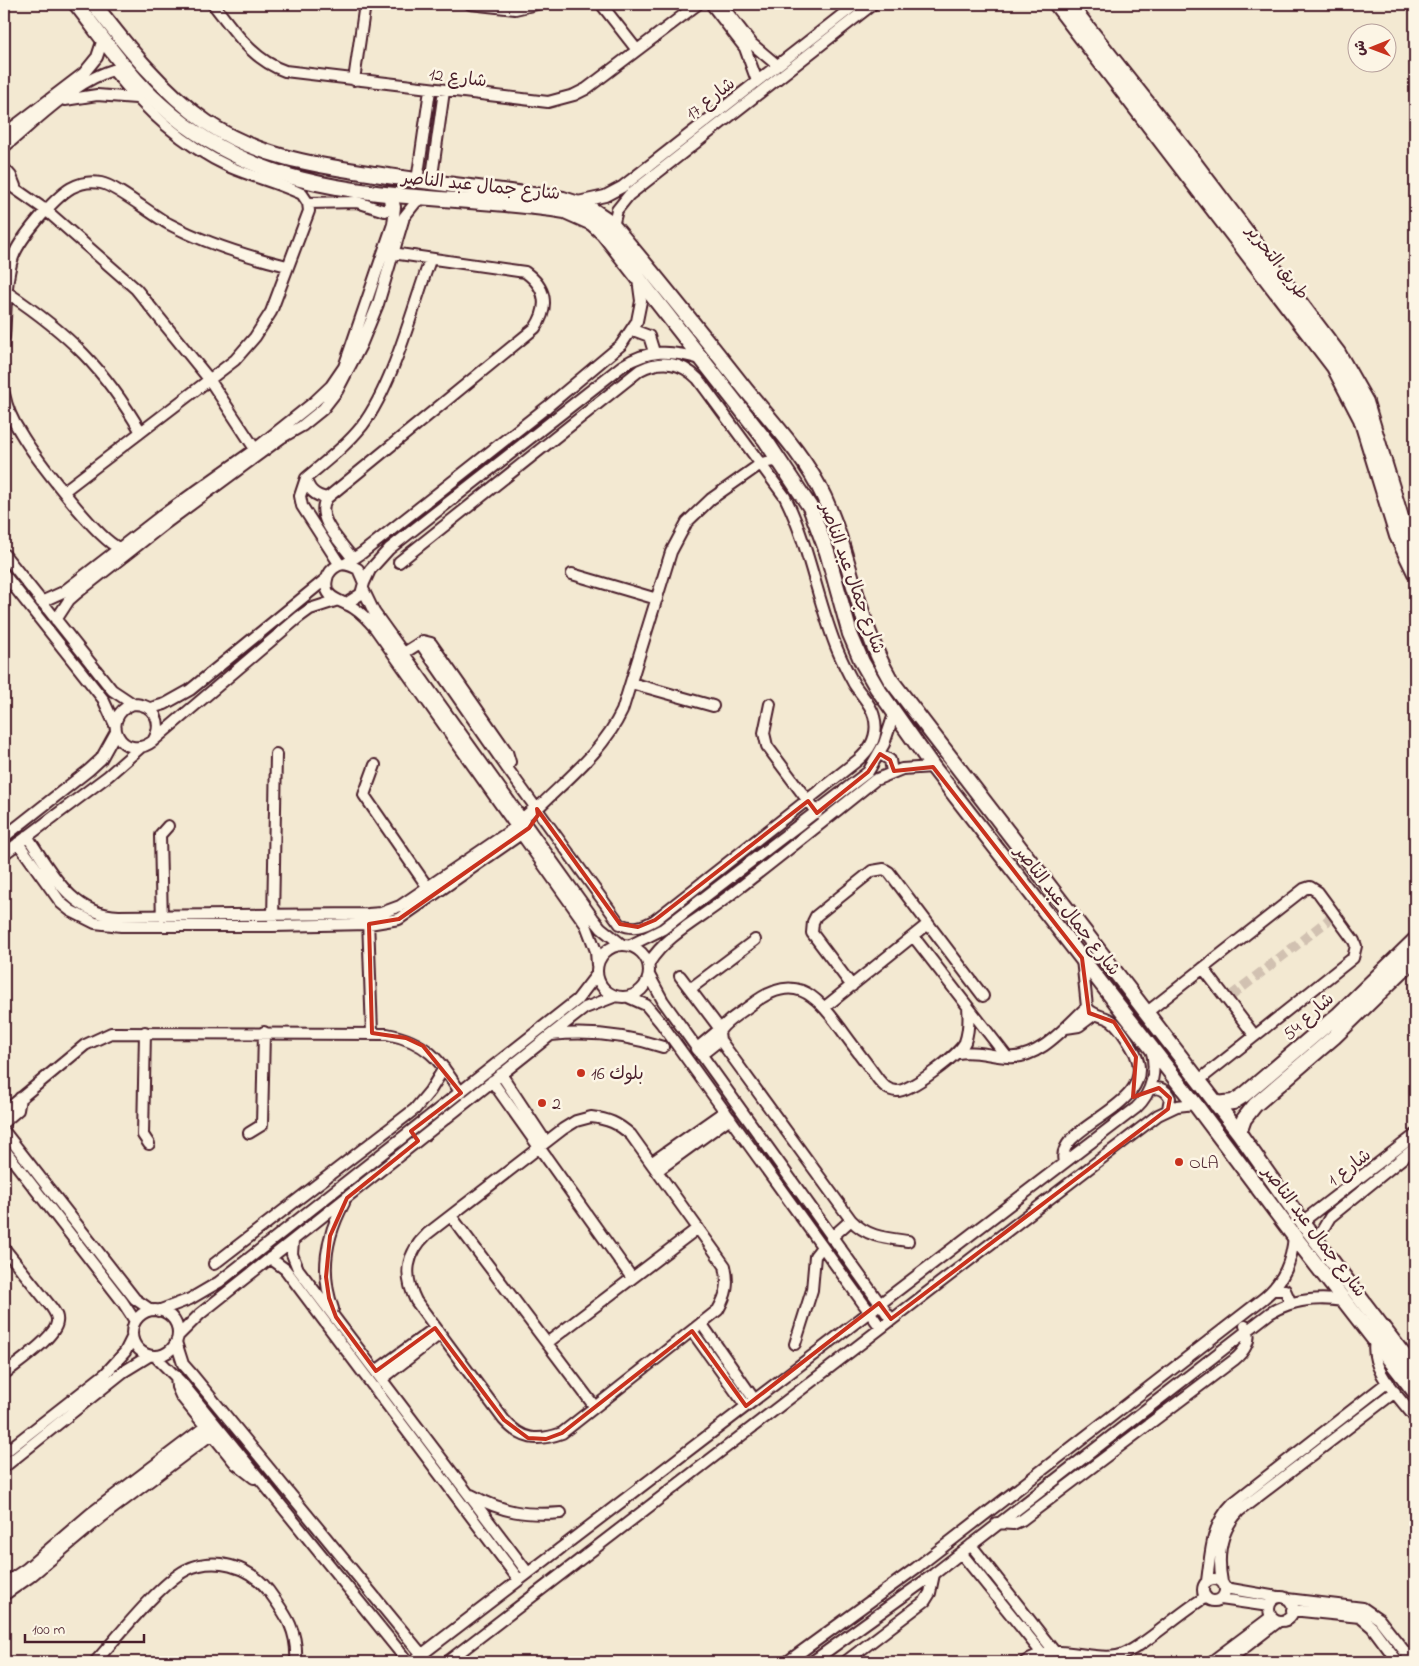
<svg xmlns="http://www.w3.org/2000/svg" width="1419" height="1666" viewBox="0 0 1419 1666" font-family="'Indie Flower','Playpen Sans Arabic',sans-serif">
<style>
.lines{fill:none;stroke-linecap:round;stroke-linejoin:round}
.street-tunnel{stroke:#d1c1b1;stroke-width:10;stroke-dasharray:10 5;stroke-linecap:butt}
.street-casing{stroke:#4a1f2b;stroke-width:14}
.secondary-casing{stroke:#4a1f2b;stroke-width:18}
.street{stroke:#fcf5e5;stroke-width:10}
.secondary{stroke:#fcf5e5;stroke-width:14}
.marked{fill:none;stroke:#c8321e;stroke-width:4;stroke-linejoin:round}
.poi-dot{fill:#c8321e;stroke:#fcf5e5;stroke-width:2}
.labels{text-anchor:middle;stroke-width:5;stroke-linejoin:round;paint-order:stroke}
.street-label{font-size:18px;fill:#4a1f2b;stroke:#fcf5e5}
.poi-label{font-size:18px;fill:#4a1f2b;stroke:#fcf5e5;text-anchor:start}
</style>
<rect width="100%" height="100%" fill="#f3e9d2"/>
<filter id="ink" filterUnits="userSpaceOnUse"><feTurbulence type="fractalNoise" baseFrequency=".02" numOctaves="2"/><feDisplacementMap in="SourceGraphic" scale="10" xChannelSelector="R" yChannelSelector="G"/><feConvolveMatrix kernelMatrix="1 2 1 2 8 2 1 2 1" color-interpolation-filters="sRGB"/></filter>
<g filter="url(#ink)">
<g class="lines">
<path class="street-tunnel" d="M1231 996 1331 918"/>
<g class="street-casing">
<path id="street" d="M213 4C234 30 252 60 285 71L548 102 574 95 586 89 698 4
M470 4 515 9 537 4
M601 4 637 50
M711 4 745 48 757 81
M721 4 752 44 777 65
M354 80 365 4
M65 100 97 95 136 98
M4 134 84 73 97 57 103 39
M4 147C36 121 76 79 117 69
M4 168 11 176 15 186
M4 181 47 211 136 289 209 379 255 449
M417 181 430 90
M431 183 444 91
M578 202 605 196 622 187 856 4
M308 203 357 202 385 211 390 206 389 198
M613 226 617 210 629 195 873 4
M8 293C69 334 104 368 141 432
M633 330 649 336 654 352
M4 337C6 311 5 281 13 257 20 238 54 198 71 188 80 183 91 181 101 183 117 186 152 215 169 224 207 244 246 256 287 266
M4 394C7 408 12 420 20 432 34 456 97 539 119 548
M306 478C308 490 315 496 327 498
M64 491 235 360 255 337 271 312 309 211 308 203 302 194C279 183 253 177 230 167 182 145 146 110 113 70
M4 554 112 690 133 704
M353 559C342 543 313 517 327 498L535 328C550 306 546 287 525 272L392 253
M399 562 640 370C661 359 682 362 698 379L785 497C809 545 817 600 837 649 842 661 848 673 854 684 861 695 871 704 874 716 879 734 871 749 858 760L655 920C643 927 633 930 620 924L507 768 420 643
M347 563 362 553 547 407 621 345 637 321 641 301 638 279
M340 565 302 506 300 496 306 478C326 461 346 446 362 426 393 385 412 310 430 260
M4 574 103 699 115 725
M572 574 657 599
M364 583 370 570 389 549 622 366C648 349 671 350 701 359
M363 589 374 612 593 918 601 928 621 944
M41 602 63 592 161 516 254 450 313 403 331 386 344 367 393 224 395 207 392 195
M347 603 361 594 364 583 358 569C352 566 346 563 339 565 333 568 328 573 327 579 322 600 343 600 355 609 363 614 369 621 375 628L586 925 596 951 597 965
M56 620 69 600 77 593 166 523 281 438 302 426 323 409 337 391 361 345 378 304 404 217 416 202 425 197
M404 653 423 641 431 643 507 752 510 762 507 768
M631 683 713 706
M770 704 764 733 767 746 817 813
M151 708 165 704 190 690 327 578
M153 741C164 723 155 704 133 704 97 718 123 764 153 741L299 617 310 609 335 601
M880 754 890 760 892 772
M375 765 364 795 431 892
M522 819 531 811 537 809C568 778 603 751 622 711L671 552 687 522 711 499 762 463 773 461 783 464
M27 836C51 871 71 915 119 916L368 914 381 913 400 906 516 827
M4 837 89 770 101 759 116 732
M18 843 61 903 71 911 95 923 121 926H273L369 924 399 919 521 834
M4 854 108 776 141 747
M368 919 372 1033
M273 920 276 754
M162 923 160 835 168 826
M913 936 1007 1057
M597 971a26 26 0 1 1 52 0a26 26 0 1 1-52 0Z
M631 945 663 929 868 772 884 744 895 711
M649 963C666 936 696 921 721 902 773 862 824 821 875 780L902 769 933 767
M1203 968 1255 1036
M649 975 663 1001 891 1319
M680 976 720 1029 696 1049
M852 986 812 933 813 922 816 916 872 871 884 869 889 872 983 996
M690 989 755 940
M628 997 646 1005 661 1023 881 1328
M825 1007 928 924
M1146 1013 1304 889 1310 887 1318 892 1354 941 1356 946 1353 958 1198 1081
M1066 1028 1079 1026 1095 1014
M145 1032 143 1135 149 1144
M551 1035C591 1031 626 1035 663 1047
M958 1053C976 1050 990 1056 1008 1057 1039 1060 1066 1026 1087 1007
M701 1055 720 1040
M501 1074 546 1142
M492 1081 632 1278
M1149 1090C1159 1086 1166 1089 1170 1098L1168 1109
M4 1112 85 1045 111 1033 387 1034C428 1042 439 1060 461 1093
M591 1117C608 1119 618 1123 631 1135L725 1266C729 1284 727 1294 718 1310L562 1433C537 1442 522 1440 504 1420L416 1301C403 1275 406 1254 427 1234L563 1129 576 1121Z
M4 1122 18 1110 20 1098
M4 1131 135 1299 151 1310
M249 1133 262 1125 264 1032
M4 1149 122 1301 135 1321
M1064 1162C1053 1124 1161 1108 1135 1053 1130 1044 1121 1029 1113 1022 1105 1015 1093 1017 1087 1007L1082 959
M651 1163 725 1111
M657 1171 730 1118
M451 1216 595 1407
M1302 1222 1415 1135
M831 1238 851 1220
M293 1241 292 1254 298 1269 528 1573
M908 1241C885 1238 867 1237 851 1220L720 1040 719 1032C724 1022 742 1012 751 1005 793 972 814 992 841 1029 853 1046 866 1062 878 1079 883 1085 888 1091 897 1091 911 1091 959 1055 965 1042 969 1031 969 1019 968 1007
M1316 1241 1330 1217 1415 1148
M4 1248 52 1308C55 1313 58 1316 57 1322 56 1337 16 1364 4 1374
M270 1258 285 1269 519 1580
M214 1264 415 1109 430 1091 444 1068
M1275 1290H1285L1289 1299 1288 1304
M333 1309C320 1273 326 1236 344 1203
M132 1333a23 23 0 1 1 46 0a23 23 0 1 1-46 0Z
M158 1311 190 1299 219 1282 577 1000 597 974
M701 1323 754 1399
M692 1331 746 1406
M178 1336 200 1314 572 1018 585 1008 616 996
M1375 1340C1369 1370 1398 1395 1415 1418
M176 1342 183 1364 190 1372 428 1662
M547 1343 698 1228
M795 1344 812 1290 815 1256 822 1247
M155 1356 182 1383 408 1662
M376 1371 435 1328
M176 1376 177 1387 181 1396 236 1464 254 1478
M382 1379 440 1334
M4 1453 105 1374 125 1352 132 1338
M4 1467 123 1372 149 1356
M471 1495C503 1512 525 1516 561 1513
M997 1523 1013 1524 1022 1520 1234 1360C1244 1352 1254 1338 1245 1326
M971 1545 1054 1651
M961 1553 1041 1652
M1203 1590a11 11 0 1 1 22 0a11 11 0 1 1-22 0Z
M1207 1581C1211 1552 1211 1525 1233 1503L1388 1382
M1222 1582C1217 1556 1221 1530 1239 1511L1395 1392
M4 1584 26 1569 90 1514 206 1426
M1225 1588 1278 1597
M4 1595 30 1577 103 1516 212 1434
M1269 1609a12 12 0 1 1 24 0a12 12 0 1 1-24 0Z
M1221 1599 1269 1606
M1287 1599 1363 1608 1379 1619 1413 1662
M1292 1610 1360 1617 1372 1627 1398 1662
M95 1662C117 1638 158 1585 186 1570 214 1556 249 1566 268 1590 286 1615 298 1630 296 1662
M412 1662 1136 1108C1153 1092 1157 1070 1151 1048
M447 1662 1158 1115 1177 1106 1195 1104
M787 1662 916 1568 1264 1298C1284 1281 1292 1261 1294 1236
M812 1662 934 1574 1270 1313C1293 1299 1317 1297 1344 1301
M845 1662 925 1601 930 1593 934 1574
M1025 1662C1053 1640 1085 1661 1117 1656 1137 1653 1183 1609 1206 1597
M1211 1662 1271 1617
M1226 1662 1279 1621"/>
</g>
<g class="secondary-casing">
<path id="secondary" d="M76 4C103 38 128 76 161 105 279 212 421 189 565 211L592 223 603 233 766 441 810 507 827 552 850 634 862 662 877 688 933 767 1195 1104 1294 1236 1415 1392
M94 4C127 47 161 90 206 122 257 157 315 165 375 174 437 184 501 190 563 199L588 207 609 221C656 276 701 333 746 390 773 423 806 458 824 497 851 556 857 622 890 679L1239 1133 1302 1222 1415 1370
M1056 4 1334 367 1361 419 1397 536 1415 573
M1069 4 1180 144 1338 353 1366 402 1401 517 1415 547
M1216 1104 1233 1102 1244 1095 1339 1014 1415 940
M1239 1133 1244 1119 1255 1105 1334 1037 1415 958"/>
</g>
<use href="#street" class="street"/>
<use href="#secondary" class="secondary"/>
</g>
</g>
<path class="marked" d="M880 754 890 760 894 771 933 767 1082 958 1089 1013 1114 1022 1136 1057 1133 1097 1159 1088 1170 1098 1168 1109 891 1319 879 1303 746 1406 692 1331 562 1433 546 1439 528 1438 504 1420 435 1328 376 1371 336 1317 329 1298 326 1277 330 1236 347 1198 418 1141 411 1131 461 1093 423 1046 406 1038 372 1033 369 924 399 919 529 828 538 815 537 809 620 924 638 927 655 920 808 801 817 813 868 772Z"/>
<g class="poi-dot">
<circle cx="581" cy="1073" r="5"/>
<circle cx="542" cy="1103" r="5"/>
<circle cx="1179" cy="1162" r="5"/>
</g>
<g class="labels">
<g class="street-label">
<text transform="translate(458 77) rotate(7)" y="6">شارع 12</text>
<text transform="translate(710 98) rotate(-38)" y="6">شارع 17</text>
<text transform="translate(481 185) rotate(6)" y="6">شارع جمال عبد الناصر</text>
<text transform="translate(1278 262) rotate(52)" y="6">طريق التحرير</text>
<text transform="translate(853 578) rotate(70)" y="6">شارع جمال عبد الناصر</text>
<text transform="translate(1068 910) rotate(52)" y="6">شارع جمال عبد الناصر</text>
<text transform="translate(1308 1016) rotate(-42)" y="6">شارع 54</text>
<text transform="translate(1349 1167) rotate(-38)" y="6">شارع 1</text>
<text transform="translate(1315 1231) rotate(53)" y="6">شارع جمال عبد الناصر</text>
</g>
<g class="poi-label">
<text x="591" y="1079">بلوك 16</text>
<text x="552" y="1109">2</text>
<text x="1189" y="1168">OLA</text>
</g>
</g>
<rect width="1419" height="1666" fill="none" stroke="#fcf5e5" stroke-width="20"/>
<rect x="10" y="10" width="1399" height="1646" fill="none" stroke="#4a1f2b" stroke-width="2" filter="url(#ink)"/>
<g transform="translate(1372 48) rotate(269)"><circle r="24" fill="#fcf5e5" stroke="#b59f9b"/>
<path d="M0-4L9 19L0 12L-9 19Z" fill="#c8321e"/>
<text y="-8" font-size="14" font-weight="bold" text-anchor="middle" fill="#4a1f2b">ش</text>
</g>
<path d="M25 1634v8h119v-8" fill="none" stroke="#4a1f2b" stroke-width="2.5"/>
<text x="32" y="1634" font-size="15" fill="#4a1f2b" stroke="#fcf5e5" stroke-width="4" paint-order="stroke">100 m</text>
</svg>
